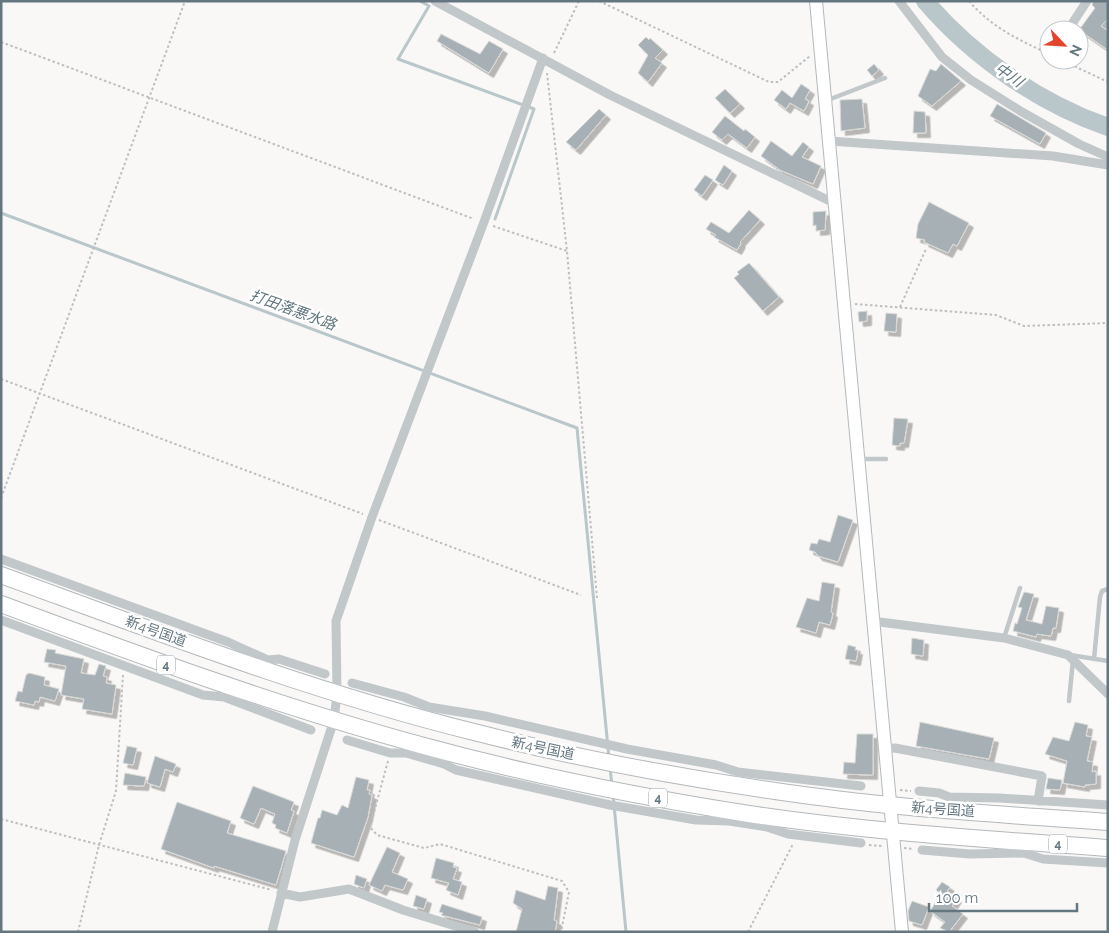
<svg xmlns="http://www.w3.org/2000/svg" width="1109" height="933" viewBox="0 0 1109 933" font-family="Raleway,'Noto Sans JP',sans-serif">
<style>
.lines{fill:none;stroke-linecap:round;stroke-linejoin:round}
.stream{stroke:#b9c6ca;stroke-width:3}
.river{stroke:#b9c6ca;stroke-width:18}
.building{fill:#a7b1b5;stroke:#dadad8;filter:url(#shadow)}
.secondary-casing{stroke:#b2b9bd;stroke-width:14}
.highway-casing{stroke:#b3b8bb;stroke-width:18}
.path{stroke:#bcbfc1;stroke-width:2;stroke-dasharray:2.5 2.5;stroke-linecap:butt}
.lane{stroke:#c2c7ca;stroke-width:4.5}
.street{stroke:#c2c7ca;stroke-width:9}
.secondary{stroke:#fff;stroke-width:12}
.highway{stroke:#fff;stroke-width:16}
.labels{text-anchor:middle;stroke-width:5;stroke-linejoin:round;paint-order:stroke}
.shield{fill:#fff;stroke:#92a0a7;stroke-width:1}
.shield-label{font-size:12px;font-weight:bold;fill:#647781}
.street-label{font-size:14px;fill:#647781;stroke:#fff}
.water-label{font-size:15px;font-style:italic;fill:#5e767c;stroke:#fff}
</style>
<defs>
<filter id="shadow"><feDropShadow dx="4.5" dy="4.5" stdDeviation="0" flood-color="#0004"/></filter>
</defs>
<rect width="100%" height="100%" fill="#f9f8f6"/>
<g class="lines">
<path class="stream" d="M420 1 429 6 398 59 534 109 495 219
M1 213 577 428 609 758
M610 767 612 786
M613 794 626 932"/>
<path class="river" d="M925 1C973 57 1039 103 1108 127"/>
</g>
<path class="building" d="M1093 1H1108V19L1101 26 1108 31V50L1079 30 1095 8 1092 5Z
M441 34 480 54 489 41 503 49 489 73 437 41Z
M646 37 649 40 650 38 663 50 655 58 662 63 648 82 638 73 648 55 638 45Z
M874 64 879 70 872 76 867 70Z
M941 64 961 81 932 106 918 96 930 69 936 71Z
M801 84 810 90 805 99 809 101 804 111 790 103 786 109 774 100 782 90 792 98Z
M725 89 740 104 730 113 715 98Z
M862 99 865 128 841 131 840 100Z
M997 104 1046 133 1040 144 990 116Z
M599 109 606 115 576 150 566 142Z
M914 111 925 112 926 133H913Z
M725 116 744 131 745 129 755 137 747 148 728 134 722 140 712 132Z
M771 141 792 156 803 142 809 147 802 157 821 166 813 184 780 170 761 156Z
M724 165 732 171 723 185 715 180Z
M705 175 713 180 702 196 694 190Z
M929 202 969 223 957 246 953 244 948 253 924 242 925 240 916 238 918 224Z
M749 210 760 220 740 242 741 243 737 250 714 237 716 235 706 229 711 222 729 233Z
M826 211 825 230 816 231V225L813 226V212Z
M749 263 779 297 763 311 734 278 739 274 737 272Z
M867 311V321L859 322 858 312Z
M886 313 897 314 896 332 884 331Z
M894 418 908 419 904 443H900V446L892 445Z
M838 515 853 520 838 562 818 556 815 552 809 550 811 543 817 544 819 539 830 542Z
M822 582 835 584 831 612 833 613 830 625 819 622 816 633 796 627 807 598 819 601Z
M1024 592 1034 594 1026 620 1042 624 1046 606 1059 608 1056 628H1053L1051 636 1037 634 1036 637 1013 631 1015 623 1017 624 1022 608 1018 607Z
M912 638 924 640 923 656 911 654Z
M848 645 856 647 855 650H858L856 661 845 659Z
M47 649 56 650 55 653 84 659 81 673 95 675 99 664 106 666 103 676 107 677 106 683 116 685 112 714 82 709 84 699 61 695 66 666 44 662Z
M29 673 45 677 44 685 59 689 55 701 40 697 39 702 35 701 34 705 15 701 18 691 22 692 26 675Z
M920 722 994 738 989 759 916 746Z
M1075 722 1088 725 1086 736 1092 737 1087 761 1093 762 1092 772 1096 771V784L1085 785V787L1063 783 1067 761 1045 754 1053 737 1069 741Z
M857 734H873V775L843 774 844 762 855 763Z
M127 746 137 748 133 765 123 763Z
M155 756 176 764 173 772 165 769 160 787 147 783Z
M125 773 146 777 144 786 123 785Z
M356 777 369 780 367 790H370L369 794 372 795 368 817 354 857 311 843 318 818H320L322 810 337 815 342 805 348 808Z
M1048 778 1062 780 1060 790 1046 789Z
M253 786 294 802 291 810 294 811 287 833 275 828 276 825 272 823 275 814 261 808 254 824 240 818Z
M177 802 231 821 227 833 286 851 276 885 214 866V868L161 849Z
M387 847 400 853 392 872 408 879 403 890 385 885 382 891 369 885Z
M436 858 454 863 453 867 457 868 453 879 462 882 458 895 446 890 449 883 431 878Z
M356 875 367 879 364 888 354 884Z
M942 882 950 887 947 891 957 898 952 906 963 914 949 932 940 928 945 922 930 911 941 894 936 890Z
M548 886 558 888 554 920 557 921 555 932H516L522 909 513 903 516 890 545 900Z
M416 895 427 899 424 909 413 906Z
M912 901 929 907 922 925 909 921 908 911Z
M442 904 482 917 480 925 441 915 443 913 439 912Z"/>
<g class="lines">
<g class="secondary-casing">
<path id="secondary" d="M816 1 902 932"/>
</g>
<g class="highway-casing">
<path id="highway" d="M1 575C157 632 312 692 474 732 584 760 698 781 811 796 909 809 1009 815 1108 822
M1 604C141 656 280 707 424 746 530 775 640 797 749 814 868 832 988 839 1108 848"/>
</g>
<path class="path" d="M599 1 769 82H778L810 56
M969 1C991 27 1019 40 1049 54
M1 42 474 219
M554 53 579 1
M1061 60 1108 82
M547 73 567 251 597 598
M493 226 567 251
M855 304 996 315 1024 326 1108 323
M900 307 926 249
M1 379 363 514
M1 498 185 1
M379 520 581 595
M388 761 370 827 377 835 424 848 440 844 562 881 569 892 561 932
M900 790 911 791
M1 819 272 890
M869 845 882 846
M904 848 914 849
M78 932 99 845 116 791 123 675
M748 932 793 844"/>
<path class="lane" d="M828 100 885 78
M860 459H886
M1004 638 1020 588
M1070 655 1108 661
M1094 659 1100 597 1102 591 1108 589
M1069 701 1073 660"/>
<path class="street" d="M435 1 610 95 834 203
M899 1 942 57 971 80 1022 112 1079 144 1108 157
M1068 30 1087 1
M829 141 1053 156 1108 165
M1 559 228 642 268 660 279 659 325 674
M1 620 203 695 224 697 311 730
M872 621 1004 638 1068 655 1108 694
M352 683 404 697 429 707 485 716 627 749 716 765 738 772 861 786
M347 740 390 753H406L444 764 456 770 610 805 696 820 729 821 767 827 788 834 861 843
M885 749 895 748 1042 776 1038 801
M919 791 939 793 949 797 999 798 1108 805
M922 850 970 854 1024 853 1043 859 1108 863
M281 893 300 897 349 889 403 910 475 932
M272 932 295 840 334 720 337 694 336 621 372 517 484 222 543 58"/>
<use href="#secondary" class="secondary"/>
<use href="#highway" class="highway"/>
</g>
<g class="labels">
<g class="shield">
<rect x="157" y="655.5" width="18" height="19" rx="4"/>
<rect x="649" y="788.5" width="18" height="19" rx="4"/>
<rect x="1049" y="834.5" width="18" height="19" rx="4"/>
</g>
<g class="shield-label">
<text x="166" y="669">4</text>
<text x="658" y="802">4</text>
<text x="1058" y="848">4</text>
</g>
<g class="street-label">
<text transform="translate(156 631) rotate(20)" y="5">新4号国道</text>
<text transform="translate(543 748) rotate(12)" y="5">新4号国道</text>
<text transform="translate(943 809) rotate(4)" y="5">新4号国道</text>
</g>
<g class="water-label">
<text transform="translate(1009 75) rotate(35)" y="5">中川</text>
<text transform="translate(293 310) rotate(20)" y="5">打田落悪水路</text>
</g>
</g>
<rect width="1109" height="933" fill="none" stroke="#647781" stroke-width="5"/>
<g transform="translate(1064 45) rotate(115)"><circle r="24" fill="#ffffff" stroke="#c1c9cd"/>
<path d="M0-4L9 19L0 12L-9 19Z" fill="#e3442c"/>
<text y="-8" font-size="14" font-weight="bold" text-anchor="middle" fill="#647781">N</text>
</g>
<path d="M929 903v8h148v-8" fill="none" stroke="#647781" stroke-width="2.5"/>
<text x="936" y="903" font-size="15" fill="#647781" stroke="#ffffff" stroke-width="4" paint-order="stroke">100 m</text>
</svg>
